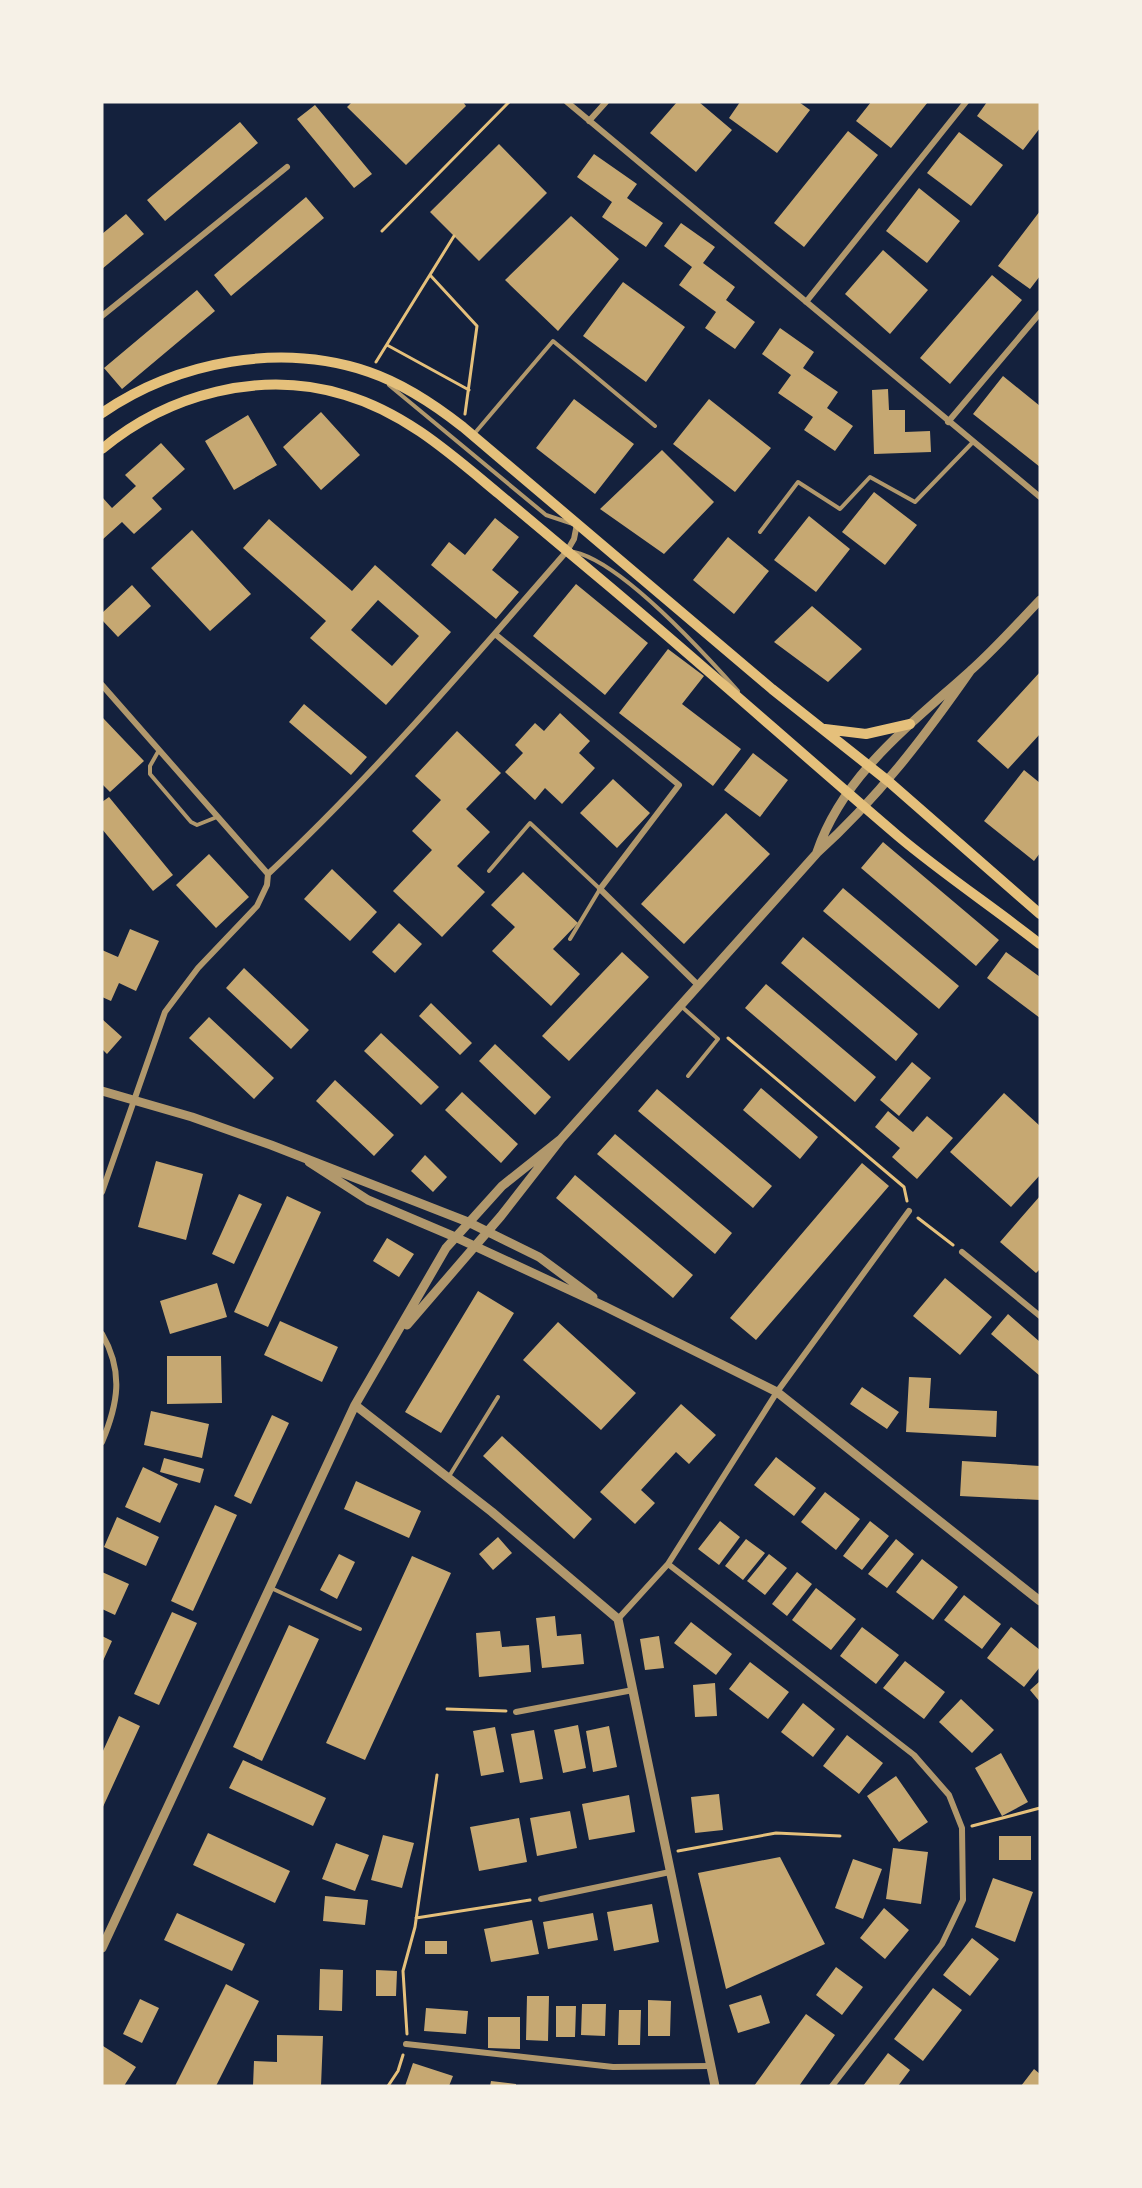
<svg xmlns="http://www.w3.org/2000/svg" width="1142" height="2188" viewBox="0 0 1142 2188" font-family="'Work Sans',sans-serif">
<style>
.building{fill:#c6a872;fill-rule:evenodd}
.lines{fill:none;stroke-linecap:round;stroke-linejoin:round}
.path{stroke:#e5c07b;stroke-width:3}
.service{stroke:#b1986c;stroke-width:4}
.minor{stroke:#b1986c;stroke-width:6}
.tertiary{stroke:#b1986c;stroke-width:9}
.secondary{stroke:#e5c07b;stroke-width:10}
</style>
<rect width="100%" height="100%" fill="#14213d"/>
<path class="building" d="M352 102H463L466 106 406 165 347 107Z
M677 102H699L732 130 696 172 650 133Z
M740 102H799L810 110 777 153 729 118Z
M871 102H928L891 148 856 121Z
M987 102H1040V128L1023 150 977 116Z
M315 105 372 174 354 188 297 119Z
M240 122 258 143 165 221 147 200Z
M848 131 878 155 804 247 774 223Z
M959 132 1003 165 971 206 927 173Z
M499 144 547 193 479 261 430 212Z
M594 154 637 184 627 198 663 223 646 247 602 217 612 202 577 177Z
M919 188 960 221 927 263 886 231Z
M306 197 324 218 231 296 214 275Z
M1040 211V276L1030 289 998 266Z
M126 214 144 234 102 269V234Z
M571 216 619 259 558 331 505 280Z
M681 223 715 247 703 263 735 287 726 300 755 322 735 349 705 328 716 312 679 285 692 267 664 246Z
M883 250 928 290 890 334 845 294Z
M992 275 1022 300 950 384 920 358Z
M623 282 685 327 646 382 583 336Z
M197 290 215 311 122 389 104 368Z
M780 328 814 352 803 368 838 392 827 408 853 426 835 451 804 430 813 417 778 393 791 375 762 354Z
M1003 376 1040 406V467L973 414Z
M888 389 889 410H905V432L930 431 931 452 874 454 872 390Z
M574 399 634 444 595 494 536 448Z
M709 399 771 448 735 492 673 444Z
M321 412 360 455 321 490 283 447Z
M248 415 277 465 234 490 205 441Z
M161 443 185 469 152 498 162 509 134 534 122 522 102 540V497L112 508 136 486 125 475Z
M662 450 714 502 664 554 600 509Z
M874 492 917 525 885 565 842 532Z
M809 516 850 549 816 592 774 560Z
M495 518 519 537 492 570 519 592 496 619 431 565 449 542 465 555Z
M269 519 352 591 375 565 451 632 386 705 310 638 326 621 243 548ZM378 600 419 636 392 666 351 630Z
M192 530 251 594 210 631 151 568Z
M728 537 769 571 734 614 693 580Z
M576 584 648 643 605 695 533 636Z
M132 585 151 606 118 637 102 620V613Z
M812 606 862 649 828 682 774 642Z
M668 649 704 676 682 704 741 749 713 786 619 713Z
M1040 672V734L1008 769 977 741Z
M304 704 367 757 351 775 289 722Z
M560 713 590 741 579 753 595 768 562 804 545 788 535 800 505 772 523 753 515 745 535 723 544 731Z
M103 718 144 761 110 792 102 784Z
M457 731 501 773 466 809 490 832 457 866 485 892 442 937 393 891 432 850 412 831 441 800 415 776Z
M753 753 788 780 760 817 724 790Z
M1024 770 1040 783V853L1034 861 984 821Z
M613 779 650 813 617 848 580 813Z
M109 797 173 875 153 891 102 829V802Z
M726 813 770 854 684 944 641 904Z
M883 842 999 940 976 966 861 868Z
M209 854 249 897 216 928 176 885Z
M332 869 377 912 350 941 304 899Z
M523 872 578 923 553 949 580 974 551 1006 492 951 515 927 491 905Z
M843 888 959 986 939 1009 823 911Z
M399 923 422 944 395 973 372 952Z
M130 929 159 941 136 991 119 983 111 1001 102 997V950L118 957Z
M803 937 918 1034 896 1061 781 963Z
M622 952 649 977 569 1061 542 1036Z
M1006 952 1040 977V1018L987 978Z
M244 968 309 1030 291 1049 226 988Z
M766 984 876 1077 855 1102 745 1008Z
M431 1003 472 1043 460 1055 419 1016Z
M209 1017 274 1078 254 1099 189 1038Z
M102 1019 122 1037 107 1054 102 1049Z
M381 1033 439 1087 421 1105 364 1051Z
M495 1044 551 1097 535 1115 479 1061Z
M912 1062 931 1078 899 1116 880 1100Z
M335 1080 394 1135 374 1156 316 1101Z
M761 1088 818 1137 800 1159 743 1110Z
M657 1089 772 1186 753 1208 638 1111Z
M462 1092 518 1144 501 1163 445 1110Z
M1004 1093 1040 1126V1175L1011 1207 950 1152Z
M888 1111 913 1132 927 1116 953 1138 917 1179 892 1157 900 1148 875 1127Z
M615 1134 732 1233 715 1254 597 1154Z
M425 1155 447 1177 433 1192 411 1171Z
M156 1161 203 1174 186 1240 138 1227Z
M862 1163 889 1186 756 1340 730 1318Z
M575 1175 693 1275 673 1298 556 1198Z
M239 1194 262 1204 234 1264 212 1254Z
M287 1196 321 1212 268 1327 234 1312Z
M1040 1196V1269L1036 1273 1000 1242Z
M387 1238 414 1254 399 1277 373 1261Z
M945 1278 992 1317 960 1355 913 1316Z
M217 1283 227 1317 170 1334 160 1301Z
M478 1291 514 1313 441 1433 405 1412Z
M1008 1314 1040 1342V1376L991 1334Z
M280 1321 338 1347 322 1382 264 1355Z
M558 1322 636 1393 601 1430 523 1360Z
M167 1356H221L222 1403 167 1404Z
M909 1377 931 1378 929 1408 997 1411 996 1437 906 1432Z
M862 1387 899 1412 887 1429 850 1404Z
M681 1404 716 1435 689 1464 676 1452 641 1490 655 1503 635 1524 600 1492Z
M151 1411 209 1424 202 1458 144 1445Z
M272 1415 289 1423 251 1504 234 1496Z
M502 1436 592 1519 574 1539 483 1456Z
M776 1457 816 1488 794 1516 754 1485Z
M164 1458 204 1469 200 1483 160 1472Z
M962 1461 1040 1466V1500L960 1496Z
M143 1467 178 1484 160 1523 125 1507Z
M356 1481 421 1511 409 1538 344 1509Z
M825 1492 860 1519 836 1550 801 1522Z
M215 1505 237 1515 193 1611 171 1601Z
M117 1517 159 1537 146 1566 104 1547Z
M720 1521 740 1537 719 1565 698 1549Z
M870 1521 889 1536 862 1570 843 1556Z
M498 1537 512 1553 493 1570 479 1554Z
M746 1539 765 1553 743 1580 725 1566Z
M896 1539 914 1554 887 1588 868 1574Z
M339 1554 355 1562 337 1599 320 1590Z
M769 1554 787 1568 765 1595 747 1581Z
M412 1556 451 1573 365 1760 326 1743Z
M922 1559 958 1587 933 1620 896 1592Z
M102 1572 129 1584 115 1615 102 1609Z
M797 1572 812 1584 787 1616 772 1604Z
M816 1588 856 1619 831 1650 792 1620Z
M964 1595 1001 1624 982 1649 944 1620Z
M172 1612 197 1623 159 1705 134 1694Z
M555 1616 557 1636 581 1634 584 1664 542 1668 536 1618Z
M691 1622 732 1654 716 1675 674 1643Z
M289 1625 319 1639 262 1761 233 1747Z
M862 1627 899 1655 876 1684 840 1656Z
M1011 1627 1040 1650V1667L1024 1687 987 1658Z
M500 1631 502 1647 529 1645 531 1672 479 1677 476 1633Z
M102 1636 112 1641 102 1663Z
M659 1636 664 1668 645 1670 640 1639Z
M905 1661 945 1692 924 1719 883 1688Z
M750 1662 789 1692 768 1719 729 1689Z
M1040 1681V1702L1030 1690Z
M715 1683 717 1716 695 1717 693 1685Z
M961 1699 994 1730 972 1753 939 1722Z
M803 1703 835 1729 813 1757 781 1732Z
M119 1716 140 1726 102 1809V1753Z
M578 1725 586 1768 563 1773 554 1730Z
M609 1726 617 1767 593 1772 586 1731Z
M495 1727 504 1772 481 1776 473 1731Z
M534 1730 543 1779 520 1783 511 1734Z
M847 1735 883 1763 859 1794 823 1766Z
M1001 1753 1028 1802 1002 1816 975 1768Z
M243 1760 326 1798 313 1826 229 1788Z
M896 1776 928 1822 899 1842 867 1796Z
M719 1794 723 1830 695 1833 691 1797Z
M629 1795 635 1832 589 1840 582 1804Z
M570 1811 577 1848 537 1856 530 1818Z
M519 1818 527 1862 479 1871 470 1827Z
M208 1833 290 1871 275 1903 193 1865Z
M383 1835 414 1843 402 1888 371 1880Z
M999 1836H1031V1860H999Z
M336 1843 369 1855 355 1891 322 1879Z
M893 1848 928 1852 921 1904 886 1899Z
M780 1857 825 1944 726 1989 698 1873Z
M853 1859 882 1869 863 1919 835 1908Z
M993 1878 1033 1892 1015 1942 975 1927Z
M325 1896 368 1900 365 1925 323 1921Z
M652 1904 659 1942 614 1951 607 1912Z
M884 1908 909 1930 885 1959 860 1938Z
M177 1913 245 1944 232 1971 164 1940Z
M593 1913 598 1940 548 1949 543 1922Z
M532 1920 539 1954 491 1962 484 1929Z
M972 1938 999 1959 970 1996 943 1975Z
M425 1941H447V1954H425Z
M836 1967 863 1987 842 2015 816 1995Z
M320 1969 343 1970 342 2011 319 2010Z
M376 1970 397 1971 396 1996H376Z
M226 1984 259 2001 216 2086H175Z
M933 1988 962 2010 923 2061 894 2039Z
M761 1995 770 2023 738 2033 729 2005Z
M527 1996H549L548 2041 526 2040Z
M140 1999 159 2008 142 2043 123 2034Z
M648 2000 671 2001 670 2036H648Z
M582 2004H606L605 2036 581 2035Z
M556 2006H576L575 2037H556Z
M426 2008 468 2011 466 2034 424 2031Z
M619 2010H641L640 2045H618Z
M806 2014 835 2035 799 2086H754Z
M488 2017H520V2049L488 2048Z
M277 2035 323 2036 321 2086H253L254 2061 277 2062Z
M103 2046 136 2067 124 2086H102Z
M888 2053 910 2070 898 2086H863Z
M413 2063 453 2076 449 2086H405Z
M1034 2069 1040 2074V2086H1021Z
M491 2081 516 2084V2086H490Z"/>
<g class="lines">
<path class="path" d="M382 231 509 102
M430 275 477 326 465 414
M387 345 469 390
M376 362 454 236
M728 1038 904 1187 907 1201
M918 1218 953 1245
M447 1709 506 1711
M972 1826 1040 1808
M678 1851 776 1833 840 1836
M416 1918 530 1900
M407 2034 403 1971 415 1927 437 1775
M388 2086 398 2071 403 2055"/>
<path class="service" d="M389 385 546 515 573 524
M474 434 553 341 655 426
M760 532 798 482 840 509 870 477 915 502 973 442
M574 552C621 562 705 654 738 691
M159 750 150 766V774L191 822 197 825 217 817
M489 871 530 823 600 889 570 939
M681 1006 718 1039 688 1076
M448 1478 498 1397
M271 1588 360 1629"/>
<path class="minor" d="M567 102 1040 497
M589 121 606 102
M806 302 966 102
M102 316 287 167
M948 422 1040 313
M495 634 679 785 600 889 699 986
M102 685 268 874
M102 1192 165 1012 198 968 257 906 267 885 268 874C375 774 470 662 567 551L574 539 577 524
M962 1252 1040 1316
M102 1334C124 1372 118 1404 102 1442
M668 1564 914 1755 949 1795 962 1828 963 1900 942 1944 832 2086
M618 1619 668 1564 777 1392 909 1211
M516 1712 633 1690
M541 1899 670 1872
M406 2044 613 2067 710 2066"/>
<path class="tertiary" d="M817 852C843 775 910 725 969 672 994 650 1017 624 1040 600
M102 1091 192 1117 271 1145 468 1222 539 1257 593 1297
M309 1162 368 1200 455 1237 604 1306 777 1392 1040 1601
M407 1325 501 1216 561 1139 817 853C877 799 925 736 971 670
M355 1405 492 1512 618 1619 715 2086
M102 1948 355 1405 446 1248 502 1186 561 1139"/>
<path class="secondary" d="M102 413C178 361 281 342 369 372 404 384 435 405 463 427L772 689 888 781 1040 914
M102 449C168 394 261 369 345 395 406 413 452 455 499 494 536 525 573 556 610 587 707 669 801 753 898 836 943 874 993 907 1040 944
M825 729 866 734 910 724"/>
</g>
<rect width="1142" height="2188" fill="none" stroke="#f6f1e7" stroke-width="207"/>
</svg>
